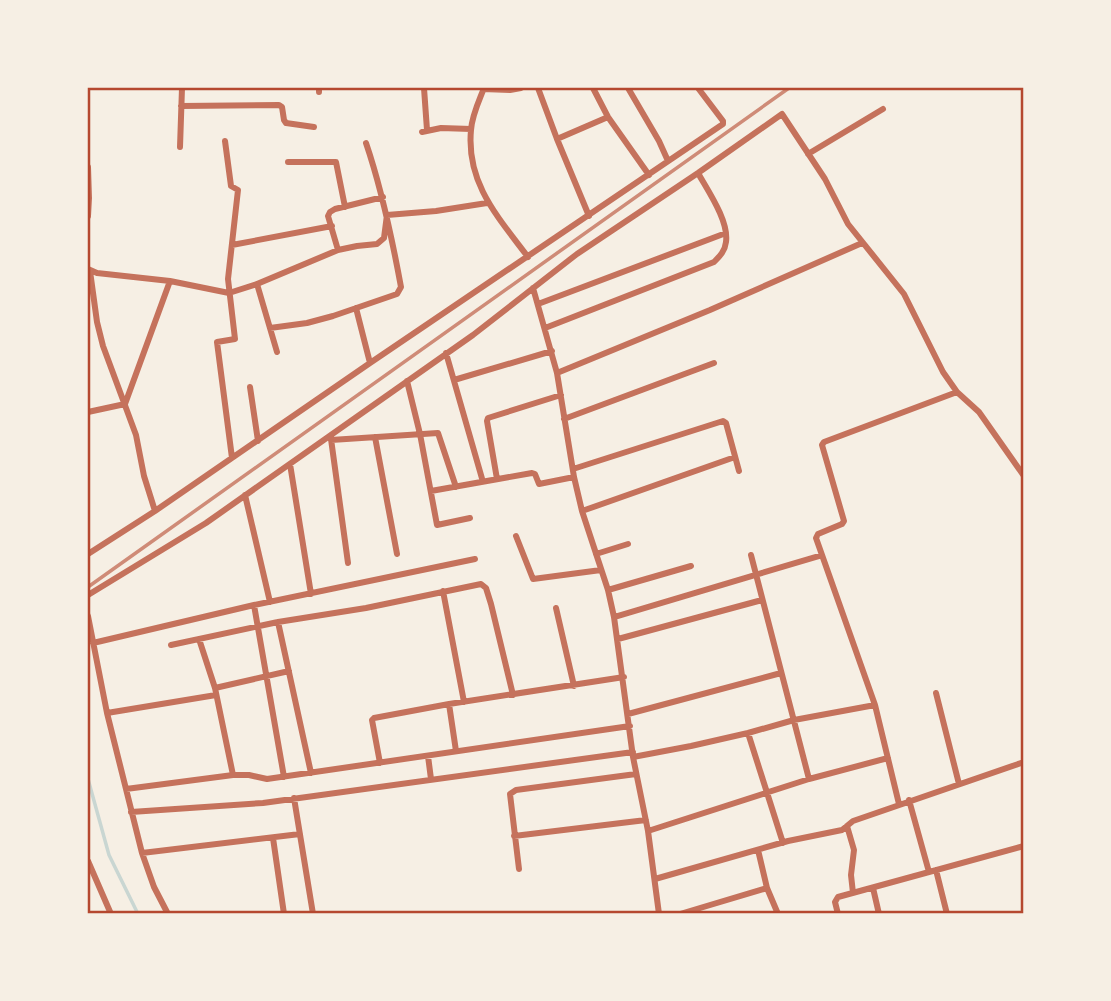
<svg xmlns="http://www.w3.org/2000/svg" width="1111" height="1001" viewBox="0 0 1111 1001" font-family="'DM Sans',sans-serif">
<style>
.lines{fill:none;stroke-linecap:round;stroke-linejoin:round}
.stream{stroke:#c9d6d2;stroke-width:3.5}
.minor{stroke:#c5725c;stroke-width:6}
.rail{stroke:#cf8b77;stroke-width:3.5}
.neatline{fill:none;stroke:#b5482f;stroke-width:2.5}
</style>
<rect width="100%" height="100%" fill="#f6efe4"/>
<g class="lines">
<path class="stream" d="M88 779 109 855 138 914"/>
<path class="minor" d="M319 88V92
M424 88 427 130
M484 88C479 101 472 115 471 130 466 183 498 217 528 257
M538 88 557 139 589 216
M593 88 608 117 649 175
M628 88 659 141 668 161
M483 89 510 90 521 88
M181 106 279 105 282 107 284 120 286 123 314 127
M422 132 441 128 471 129
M557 139 608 117
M225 141 231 186 238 190 228 279 235 339 217 342 232 458
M180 147 182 88
M808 154 883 109
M288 162H336L345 207
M88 167 89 198 88 216
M232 245 332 226
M338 250 328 216 330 212 335 209 383 197
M88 269 97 273 170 281 229 293 257 284 338 250 357 246 377 244 384 238 387 215 436 211 487 203
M90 271 97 322 103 346 136 435 144 476 155 511
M257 284 277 352
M533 288 557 373 574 477 582 511 608 590 614 617 633 757 648 831 659 914
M538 304 726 233
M356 308 370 363
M270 328 307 323 333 316 397 294 401 287C392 238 382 190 366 143
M545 328 714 262C720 256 725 251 726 242 729 221 708 191 698 173
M446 353 483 482
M557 373 710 310 862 243
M454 380 552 351
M407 381 420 434 437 525 470 518
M250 387 258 441
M125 404 170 281
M88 412 125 404
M564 419 714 363
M375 437 397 554
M331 439 348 563
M331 440 438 433 456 487
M290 464 311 594
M573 469 723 421 726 423 739 471
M497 479 487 421 488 418 561 395
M431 491 532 473 535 474 539 484 574 477
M245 495 270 602
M582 511 735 457
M516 536 533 579 601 570
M88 554 155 511 370 363 723 124V121L698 88
M596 554 628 544
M751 555 809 779
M608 590 691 566
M443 591 464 702
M88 595 206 523 473 335 577 254 698 173 782 114 825 179 848 224 904 294 943 372 957 392 979 412 1024 476
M254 605 284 777
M556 608 574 686
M88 616 107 713 142 853 154 887 168 914
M614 617 822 555
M278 622 311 773
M199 639 215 688 233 775
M618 639 762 600
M93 643 254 605 475 559
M171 645 278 622 366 608 481 584 486 588 491 604 513 695
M215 688 289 671
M936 693 959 784
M449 704 456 751
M107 713 216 695
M628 714 781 673
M748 733 783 843
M428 756 431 779
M633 757 691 746 748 733 794 720 875 705
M380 763 372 720 374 718 449 704 624 677
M126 789 233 775H249L267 779 630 726
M294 798 313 914
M909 800 929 872
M899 804 875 705 816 538 818 534 842 524 844 521 822 445 824 442 957 392
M131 812 263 803 633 752
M847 826 854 850 851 875 853 893
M648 831 809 779 888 758
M514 836 646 820
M273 838 284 914
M758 850 767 888 778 914
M142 853 300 834
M88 861 111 914
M519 869 510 794 516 790 636 774
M936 870 947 914
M655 879 788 841 842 830 853 821 1024 762
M873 888 879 914
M680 914 767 888
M838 914 835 902 838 897 1024 846"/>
<path class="rail" d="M88 587 789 88"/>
</g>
<rect width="1111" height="1001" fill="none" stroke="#f6efe4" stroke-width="178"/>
<rect x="89" y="89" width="933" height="823" class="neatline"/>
</svg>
